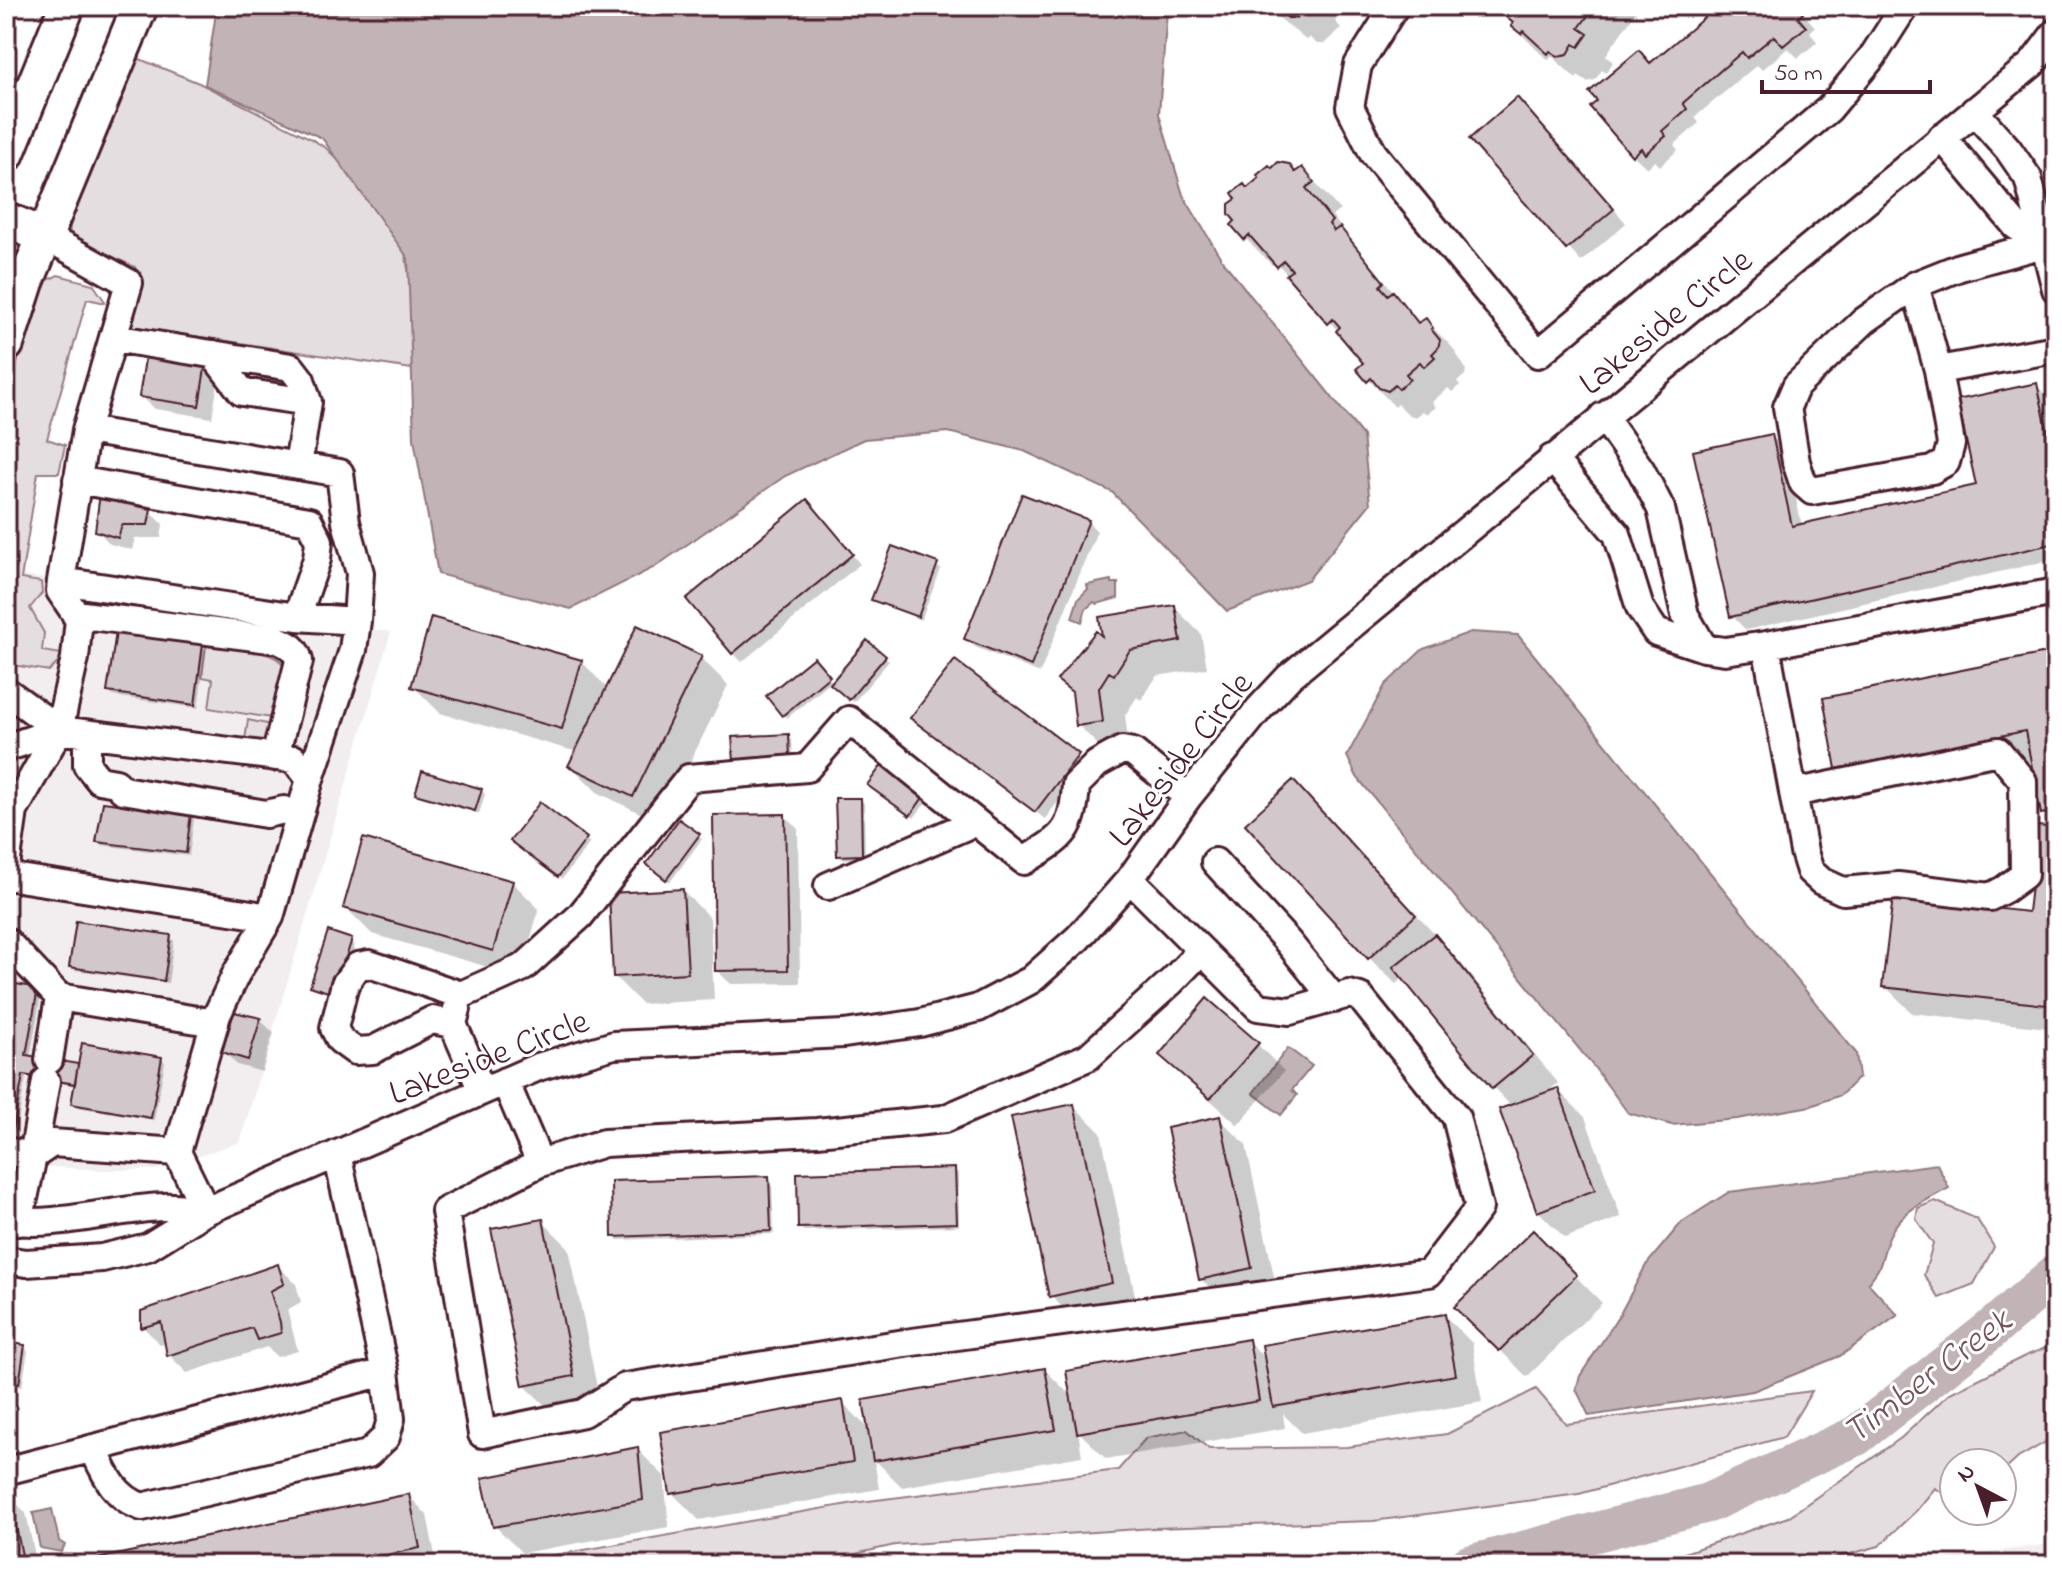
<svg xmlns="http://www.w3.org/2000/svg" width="2062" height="1571" viewBox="0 0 2062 1571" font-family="'Indie Flower',sans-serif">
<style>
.built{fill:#f2eeef}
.green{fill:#e5dee0;stroke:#987e86;stroke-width:2}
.water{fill:#c1b3b6;stroke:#91787e;stroke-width:2}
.shadow{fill:#0003}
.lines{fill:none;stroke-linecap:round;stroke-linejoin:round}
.river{stroke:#c1b3b6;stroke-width:40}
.building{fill:#d2c7cb;stroke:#4a1f2b;stroke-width:2}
.minor-casing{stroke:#4a1f2b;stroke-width:32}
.major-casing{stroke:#4a1f2b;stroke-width:40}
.minor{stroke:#fff;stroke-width:26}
.major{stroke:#fff;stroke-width:34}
.labels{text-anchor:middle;stroke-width:6;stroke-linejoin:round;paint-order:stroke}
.street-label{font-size:36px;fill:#4a1f2b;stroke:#fff}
.water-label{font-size:38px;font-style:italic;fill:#74535c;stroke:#fff}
</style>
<rect width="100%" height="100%" fill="#fff"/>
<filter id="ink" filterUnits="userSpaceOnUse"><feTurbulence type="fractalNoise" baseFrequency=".0125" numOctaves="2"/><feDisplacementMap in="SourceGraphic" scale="16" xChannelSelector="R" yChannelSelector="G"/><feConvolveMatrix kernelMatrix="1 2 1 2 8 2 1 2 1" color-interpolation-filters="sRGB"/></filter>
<g filter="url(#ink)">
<path class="built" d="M12 574 391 632 240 1142 158 1170H103L6 1164V616Z
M2056 1543V1565H1900Z"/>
<path class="green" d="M137 58 199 83 310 138 326 148 357 179 403 243 416 310 419 370 128 326 140 279 135 267 80 242 69 234 72 211Z
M58 275 93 284 106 303 87 299 47 439 65 445 59 473H38L21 579 41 582 42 593 30 608 44 633 42 651 62 654 61 660 49 671 6 664V408L24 335 44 282Z
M206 646C227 649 257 648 276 658 282 661 285 667 288 672L278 719 209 708 213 679 202 677Z
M248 720 276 726C266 745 265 743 245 740Z
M1935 1201 1977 1219 1994 1247 1974 1284 1939 1298 1924 1275 1933 1244 1916 1219 1918 1208Z
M2056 1344V1436L2018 1458 2002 1473V1463H1954V1499L1935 1488 1917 1510 1879 1546 1810 1565H1650L1788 1517 1901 1438 1950 1393 2025 1356Z
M1536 1389 1566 1424 1812 1391 1784 1437 1579 1494 1373 1521 1154 1528 895 1545 806 1565H497L860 1502 1118 1470 1146 1438 1187 1430 1209 1449 1347 1447 1447 1434Z"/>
<path class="water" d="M217 6H1169L1167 11 1159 114 1183 195 1222 260 1363 436 1370 504 1308 580 1227 611 1112 492 1024 451 948 432 864 439 785 476 655 567 571 609 438 574 414 439 408 258 322 138 205 85Z
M1111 580 1112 583H1118V598L1097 604 1094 602 1086 609 1082 622 1072 618 1078 599 1088 589 1087 585Z
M1471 632 1518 635 1856 1053 1859 1077 1841 1095 1811 1106 1737 1119 1672 1125 1628 1113 1594 1067 1357 777 1347 756 1385 685 1423 649Z
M1288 1048 1312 1066 1292 1090 1297 1095 1281 1115 1253 1093Z
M1937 1164 1949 1188C1922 1203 1895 1213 1886 1245 1879 1266 1883 1265 1868 1283L1898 1315 1840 1356 1753 1391 1589 1416 1576 1389 1580 1376 1620 1314 1646 1265 1682 1222 1729 1192Z
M52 1509 59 1541 65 1545 61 1552 40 1548 33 1513Z"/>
<path class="shadow" d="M1265 6H1349L1335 21 1341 28 1324 44H1317L1309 37 1307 41Z
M1508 6H1640L1606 55 1613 62 1606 73 1602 70 1595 80 1587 82 1578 76 1576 79 1552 56 1549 60 1540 53 1513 26 1515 23Z
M1698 6H1797L1815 27 1810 32 1817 42 1798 58 1788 48 1762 70 1757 65 1695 117 1699 123 1674 145 1678 150 1660 166 1655 161 1647 168 1633 155 1651 65 1707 17Z
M1531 113 1626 223 1581 262 1472 139Z
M1302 169 1340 210 1332 216 1354 244 1409 310 1421 323 1425 320 1452 347 1466 369 1465 375 1457 382 1460 385 1452 392 1448 388 1432 402 1436 407 1427 414 1423 411 1416 417 1409 415 1398 404 1395 407 1369 380 1366 363 1339 332 1276 262 1272 265 1245 238 1247 190 1296 174Z
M205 364 219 377 212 418 155 409 141 396Z
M2036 385 2049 398 2056 428V559L1746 630 1732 616 1771 436 1785 449 1802 526 1978 486Z
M103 488 135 499 134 507 150 511 163 524 161 538H135L132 550 110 544 97 530Z
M815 510 860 564 742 662 733 653Z
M1088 522 1097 531 1040 673 975 647 966 639Z
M893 548 941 569 921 620 874 599Z
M1174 607 1201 634 1207 668 1157 676 1141 700 1137 697 1125 715 1129 749 1105 752 1078 725 1074 695 1060 680Z
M867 642 889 661 854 702 831 682 787 718 769 696 817 663 833 683Z
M202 646 206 650 198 708 113 696 109 692Z
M2056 653V826L2043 813 2033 761 1865 795 1838 768Z
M701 658 728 685 660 823 597 792 570 765 577 752 440 713 413 686 581 661 608 689Z
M955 663 1086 764 1045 819 922 726Z
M788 736 792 740 793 761 739 764 735 760Z
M873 788 923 797 927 801 914 818Z
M481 790 485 794 479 814 421 797 418 793Z
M860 800 864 803 865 858 842 859 839 855Z
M540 805 590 843 562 879 517 845Z
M1320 810 1461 963 1558 1083 1545 1094 1558 1090 1585 1117 1621 1217 1565 1238 1538 1211 1512 1107 1493 1087 1404 977 1396 984 1369 958Z
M190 815 194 819 189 856 101 845 98 841Z
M785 816 798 829 800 983 731 984 717 971Z
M2056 830V1029L1912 1013 1885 986 2029 915Z
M698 836 702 839 670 882 652 868Z
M512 882 539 909 520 976 372 934 345 907Z
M683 891 710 918 714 1000 642 1004 615 977Z
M329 934 355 945 338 997 312 986Z
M170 937 174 941 168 983 75 970 71 966Z
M17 986 41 994 30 1058 80 1067 161 1058 165 1062 154 1120 77 1107 73 1103 76 1086 26 1077 14 1144 6 1142V1050Z
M260 1020 274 1033 262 1072 237 1065 224 1051Z
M1257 1044 1284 1071 1238 1125 1161 1055Z
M1074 1106 1101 1133 1138 1310 1078 1323 1051 1296Z
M1219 1118 1246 1145 1278 1295 1228 1306 1201 1279Z
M954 1170 958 1173 959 1226 804 1231 800 1228Z
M768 1178 772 1182 774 1234 618 1240 614 1236Z
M542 1221 569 1248 600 1402 552 1412 525 1386Z
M1533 1233 1602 1303 1527 1377 1457 1307Z
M278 1266 296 1284 301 1302 287 1310 298 1351 277 1357 267 1347 187 1373 169 1355 167 1343 161 1345 143 1327Z
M1445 1316 1472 1343 1482 1402 1302 1433 1283 1414 1285 1428 1106 1459 1078 1431 1082 1456 902 1487 874 1459 879 1489 699 1520 672 1493 842 1402 870 1430 1045 1370 1073 1398 1248 1341 1267 1360Z
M6 1344 24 1347 28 1351 22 1387 6 1384Z
M637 1449 664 1476 669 1527 522 1553 495 1526Z
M8 1495 26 1513 37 1565H6V1496Z
M409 1496 427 1515 437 1565H77Z"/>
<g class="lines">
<path class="river" d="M1469 1565 1708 1503 1856 1436 1988 1332 2056 1274"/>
</g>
<path class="building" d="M1310 6 1308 9 1306 7 1296 18H1288L1282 12 1279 16 1267 7Z
M1506 6H1595L1579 28 1588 34 1579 47 1574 44 1568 54 1558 56 1550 51 1548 54 1523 31 1521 34 1511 26 1513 23 1506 17Z
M1695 6H1798L1803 13 1798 18 1806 27 1783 46 1774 36 1747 58 1742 52 1683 103 1687 109 1662 131 1666 136 1645 154 1641 148 1632 156 1590 107 1597 101 1589 92 1639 50 1650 63 1705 17Z
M1517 97 1614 209 1566 250 1469 139Z
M1278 162 1289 164 1295 172 1302 167 1314 182 1306 188 1332 221 1329 224 1334 231 1340 227 1384 282 1380 286 1388 295 1393 291 1418 323 1426 318 1433 328 1431 329 1440 340 1438 348 1432 354 1435 357 1424 367 1420 362 1406 374 1410 379 1399 389 1395 385 1388 391 1379 388 1371 378 1367 382 1356 369 1363 363 1336 331 1340 327 1333 319 1328 324 1286 275 1292 270 1284 261 1277 267 1249 235 1244 240 1231 225 1235 221 1229 214V204L1236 199 1232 193 1244 184 1247 188 1259 178 1257 175 1269 165 1272 168Z
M146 353 206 362 199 406 139 397Z
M2037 383 2056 470V543L1730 617 1693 451 1772 434 1792 526 1976 485 1957 400Z
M123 484 120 502 151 509 148 525H122L118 538 95 531 101 486Z
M1022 494 1089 520 1031 666 964 639Z
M807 499 853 554 732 654 686 599Z
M892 546 938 563 918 617 871 600Z
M1175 605 1181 641 1130 650 1114 675 1109 672 1099 688 1103 722 1076 726 1072 692 1057 680 1096 631 1102 636 1099 617Z
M431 617 582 660 562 729 411 687Z
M637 625 702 656 633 797 568 766Z
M116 632 203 644 195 705 107 692Z
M867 640 886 656 849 700 830 684Z
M2056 651V811L2041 814 2025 731 1836 769 1823 698Z
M814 657 830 676 782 716 766 696Z
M955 660 1079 754 1035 812 910 718Z
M789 734 790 758 734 761 732 737Z
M882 765 924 796 910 816 867 785Z
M422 771 482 789 475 811 415 794Z
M1293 780 1416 915 1368 959 1245 824Z
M835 798H861L862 855 837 856Z
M103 802 191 813 186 853 96 842Z
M540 802 587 838 558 877 510 841Z
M785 814 788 970 715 971 713 815Z
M679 819 700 834 666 880 646 864Z
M2038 826 2056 828V1006L1882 987 1893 897 2028 912Z
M363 838 513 881 493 951 343 908Z
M683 889 688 973 613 977 609 893Z
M76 921 171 935 164 981 69 967Z
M328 931 352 939 334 994 310 986Z
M1435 934 1533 1055 1492 1089 1393 967Z
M16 984 38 988 26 1055 78 1064 75 1084 23 1075 11 1141 6 1140V1038Z
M1207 998 1259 1043 1210 1099 1159 1055Z
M234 1012 261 1018 248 1060 222 1052Z
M82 1043 162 1057 151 1118 71 1104Z
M1558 1088 1595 1190 1537 1212 1499 1109Z
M1074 1104 1112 1283 1049 1297 1011 1117Z
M1220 1116 1252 1268 1199 1280 1167 1128Z
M955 1168 957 1223 798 1228 797 1173Z
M769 1176 771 1231 612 1237 611 1181Z
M543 1219 574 1376 523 1386 491 1229Z
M1533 1230 1577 1275 1499 1351 1454 1307Z
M278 1264 284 1284 270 1291 280 1322 281 1333 257 1340 252 1328 167 1356 161 1322 141 1328V1311Z
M1445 1314 1456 1375 1273 1407 1262 1345Z
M1249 1339 1259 1401 1077 1433 1066 1371Z
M6 1342 25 1345 19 1384 6 1382Z
M1045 1368 1056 1430 873 1461 863 1400Z
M843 1400 853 1462 670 1494 660 1432Z
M638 1447 643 1500 493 1527 482 1478Z
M9 1493 24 1565H6V1494Z
M409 1494 420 1548 339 1565H67Z"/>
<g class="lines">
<g class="minor-casing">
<path id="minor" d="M1395 6 1358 65 1350 107 1373 153 1538 354 1829 109 1873 56 1905 6
M1974 111 2008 149 2028 178 2056 289
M1942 137 2016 226 2043 244
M1915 285 1938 370 1951 444 1946 462 1932 470 1812 491 1803 483 1796 462 1787 407 1796 386 1864 321 1915 285 1960 267 2043 244
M113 338 291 367 301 380 308 402 298 466
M213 354 242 392 308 402
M1938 370 2056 349
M1603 416 1641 470 1661 509 1685 615 1704 648
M86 430 340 473 346 522 360 573 357 621
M1552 458 1617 534 1640 608 1656 632 1704 648 1725 651 1766 645 2056 592
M77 480 309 521 319 541 317 559 297 617
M61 581 297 617 357 621 353 650 310 779
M75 614 278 640C289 645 296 648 299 661L275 757
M1766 645 1804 852 1810 871 1821 881 1843 891 1898 886 1990 897 2005 889 2024 875 2023 781 1998 751 1793 793
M6 691 59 730 6 748
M87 734V765L99 780 116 783 123 790 266 814 284 810
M1215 862 1288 942 1334 999
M6 866 14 811 59 730 75 658 79 619 60 591 61 581 86 430 129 283 45 236
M6 876 270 917 310 779 294 759 59 730
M1130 879 1258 1007 1290 1011 1349 994 1360 997 1456 1117 1479 1208 1429 1273 905 1343 625 1387 583 1413 482 1434 445 1211 540 1163 604 1143 817 1132 944 1119 1088 1057 1172 981 1201 951
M828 886 975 822
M6 941 59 997 215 1023
M457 1009 453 1024 482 1091
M453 1024 432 1020 373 1050 355 1051 340 1040 334 1028 345 984 358 966 369 964 461 995 524 967 580 916 689 778 807 768 849 720 1024 861C1063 837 1073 833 1076 785L1097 764 1122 750 1133 752 1188 797
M49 1060 59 997
M505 1081 540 1163
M6 1151 33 1156 46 1081
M177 1152 217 1015 236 974 270 917
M6 1220C57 1228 111 1209 163 1207 177 1206 192 1209 206 1211
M19 1222 33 1156 52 1143 177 1152 206 1211
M6 1260 26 1263 102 1258 148 1247 206 1211 538 1067 614 1045 844 1034 920 1023 978 1008 1031 980 1078 938 1130 879 1188 797 1259 709 1289 677 2032 64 2056 32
M93 1448C105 1474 114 1497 142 1507L368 1454 386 1437 391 1419 385 1372
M6 1471 385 1372 337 1154"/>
</g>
<g class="major-casing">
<path id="major" d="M6 155 67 6
M6 220 45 236
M6 344 26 282 140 6"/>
</g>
<use href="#minor" class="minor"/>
<use href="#major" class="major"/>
</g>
</g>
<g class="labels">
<g class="street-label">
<text transform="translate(1664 320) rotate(-39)" y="13">Lakeside Circle</text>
<text transform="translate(1179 758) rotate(-52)" y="13">Lakeside Circle</text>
<text transform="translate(488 1055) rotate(-21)" y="13">Lakeside Circle</text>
</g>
<g class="water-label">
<text transform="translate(1926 1375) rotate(-37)" y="13">Timber Creek</text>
</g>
</g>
<rect width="2062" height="1571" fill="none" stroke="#fff" stroke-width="32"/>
<rect x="16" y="16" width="2030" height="1539" fill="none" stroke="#4a1f2b" stroke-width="3" filter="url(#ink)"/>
<g transform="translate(1978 1487) rotate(319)"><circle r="38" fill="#ffffff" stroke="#b7a5aa" stroke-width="2"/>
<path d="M0-6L14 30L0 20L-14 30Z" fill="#4a1f2b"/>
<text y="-12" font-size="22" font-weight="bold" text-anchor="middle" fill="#4a1f2b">N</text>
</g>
<path d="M1762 80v12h168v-12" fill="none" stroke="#4a1f2b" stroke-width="4"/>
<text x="1774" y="80" font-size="24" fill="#4a1f2b" stroke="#ffffff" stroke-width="6" paint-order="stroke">50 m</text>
</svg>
